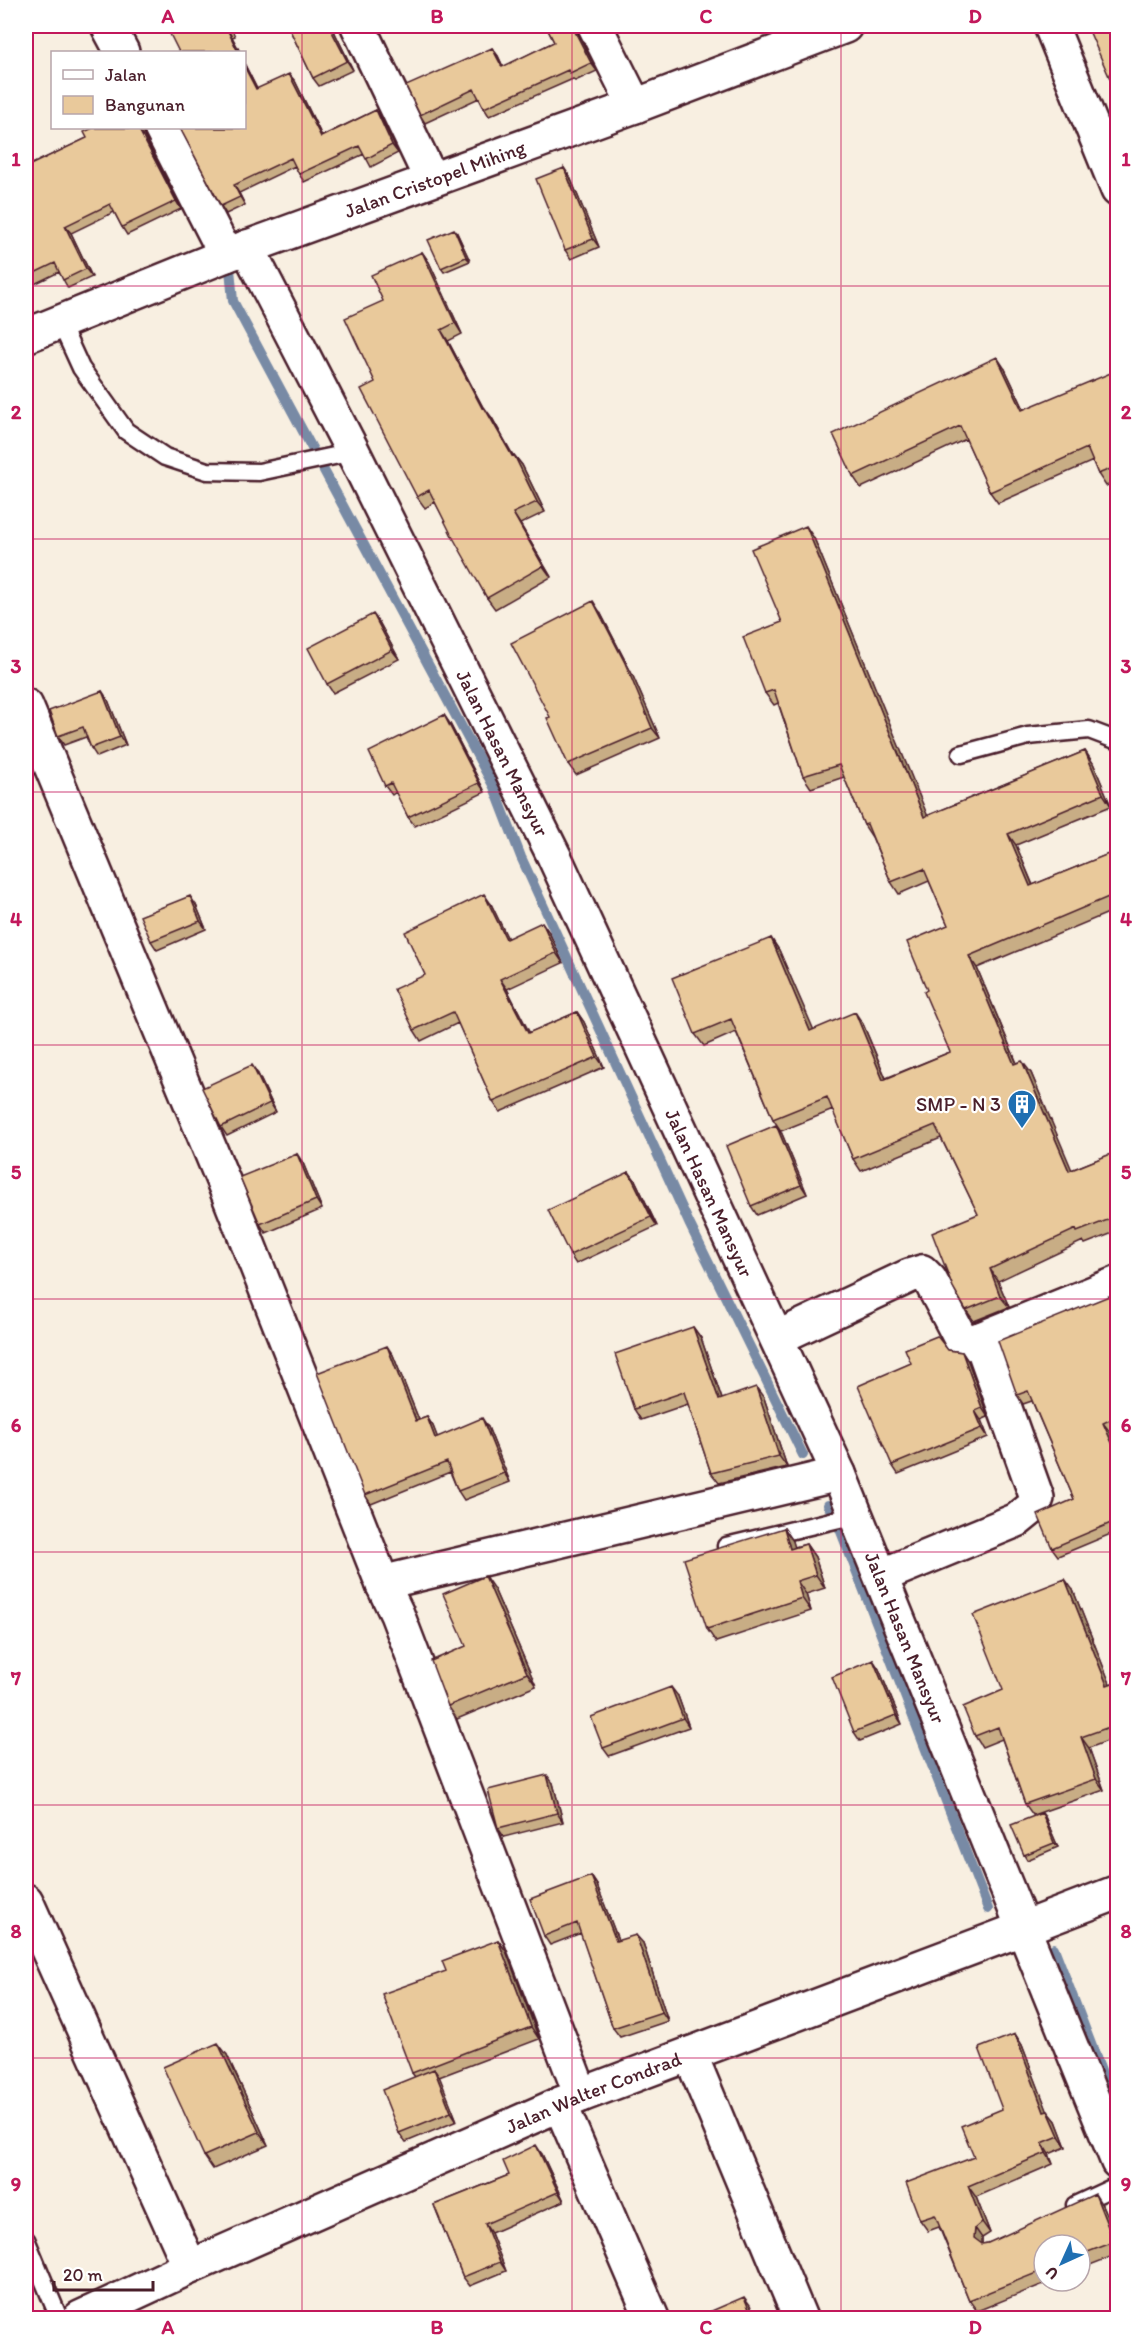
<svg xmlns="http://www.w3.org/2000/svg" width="1143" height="2344" viewBox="0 0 1143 2344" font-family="Itim,sans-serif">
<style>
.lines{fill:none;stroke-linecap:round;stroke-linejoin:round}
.stream{stroke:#788aa5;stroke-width:10}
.lane-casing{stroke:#4a1f2b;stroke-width:21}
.street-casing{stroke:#4a1f2b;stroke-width:38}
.secondary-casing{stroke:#4a1f2b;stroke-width:38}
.lane{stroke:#fff;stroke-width:16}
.street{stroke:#fff;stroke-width:33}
.secondary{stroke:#fff;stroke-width:33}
.wall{fill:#c8ad85;stroke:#4a1f2b;stroke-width:1.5}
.shaded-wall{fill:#a38d6c;stroke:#4a1f2b;stroke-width:1.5}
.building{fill:#e9c99b;stroke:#4a1f2b;stroke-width:1.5}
.grid{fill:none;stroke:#c2185b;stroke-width:1.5;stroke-opacity:0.55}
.labels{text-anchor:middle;stroke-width:4.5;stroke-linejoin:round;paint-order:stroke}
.street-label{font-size:20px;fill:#4a1f2b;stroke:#fff}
.poi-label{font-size:20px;fill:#4a1f2b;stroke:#fff;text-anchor:end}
.neatline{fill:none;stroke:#c2185b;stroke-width:2}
.grid-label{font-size:20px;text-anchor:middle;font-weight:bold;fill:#c2185b}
</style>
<rect width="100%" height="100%" fill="#f8efe1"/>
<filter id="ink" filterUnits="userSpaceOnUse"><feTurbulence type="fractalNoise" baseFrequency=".0167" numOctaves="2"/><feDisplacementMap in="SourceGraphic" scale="12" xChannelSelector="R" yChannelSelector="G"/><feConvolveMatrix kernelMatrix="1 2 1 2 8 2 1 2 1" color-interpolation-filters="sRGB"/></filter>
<g filter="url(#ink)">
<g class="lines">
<path class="stream" d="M848 34 871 26
M230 269 233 301 494 787 521 857 689 1223 803 1455
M828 1505 838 1524 988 1909
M1054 1948 1118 2114"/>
<g class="lane-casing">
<path id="lane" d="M60 322 81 368 126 431 165 457 207 471 259 472 353 452
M961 754 1028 736 1089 730 1118 741
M726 1546 856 1515
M1075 2205 1118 2185
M26 2239 59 2318"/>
</g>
<g class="street-casing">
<g id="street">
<path d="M108 26 122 52"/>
<path d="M358 26 431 179"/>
<path d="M595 26 635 106"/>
<path d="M1051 26 1118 190"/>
<path d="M161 128 226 255"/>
<path d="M26 706 224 1183 383 1585 397 1614 581 2095"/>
<path d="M777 1338 909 1276 922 1272 930 1280 962 1341 965 1343 980 1339"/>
<path d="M881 1576 1017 1520 1033 1507 1037 1498 980 1339 1118 1283"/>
<path d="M383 1585 398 1579 839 1474"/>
<path d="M26 1901 190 2267"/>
<path d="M690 2054 800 2318"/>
<path d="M560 2104 652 2318"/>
<path id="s1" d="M80 2318 190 2267 581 2095 1024 1928"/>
</g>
</g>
<g class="secondary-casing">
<g id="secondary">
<path id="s2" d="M247 247 353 452 554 856 839 1474 1118 2162"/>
<path id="s3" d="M26 336 226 255 635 106 845 26"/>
<path d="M1024 1928 1118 1892"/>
</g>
</g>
<use href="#lane" class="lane"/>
<use href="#street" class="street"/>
<use href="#secondary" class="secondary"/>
</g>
<path class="wall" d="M230 26 235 36 232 37 240 52H179Z
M288 26H336L332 27 353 70 319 86 313 78Z
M546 26H576L578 34 597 71 575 81 573 79 489 116 484 108 479 98 425 123 420 115 492 48 498 56 503 67 554 42Z
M665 26H689L670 33Z
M244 63 257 89 295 81 322 136 376 110 381 118 398 153 371 167 364 154 304 182 299 174 295 166 239 193 245 205 226 214 221 206 244 128Z
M93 128H142L144 136 181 209 127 235 122 227 114 212 71 233 92 277 68 288 59 272 26 288V167L87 138Z
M564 168 570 177 599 247 571 259 565 250Z
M457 233 470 261 444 272 441 268Z
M422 252 429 262 462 334 448 341 483 407 492 418 513 455H514L522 465 545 512 520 524 551 577 495 609 487 598 435 502 425 508 417 497 375 382 383 301Z
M1005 369 1024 409 1118 379V481L1106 486 1098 474 1093 461 998 503 990 492 966 439 861 488 853 476Z
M814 538 927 816 1085 751 1093 763 1111 806 1016 845 1033 885 1118 850V909L977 968 1017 1063 1031 1073 1071 1170 1118 1151V1231L1085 1244 1083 1241 998 1281 1009 1307 974 1321 966 1310 978 1214 941 1138 861 1171 853 1159 833 1110 781 1131 773 1119 736 1032 704 1046 695 1034 771 938 779 950 813 1030 863 1024 886 1078 950 1052 927 990 948 925 929 881 899 894 891 882 872 837 864 825 844 777 811 788 803 776 778 703 774 705 765 693 782 622Z
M600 612 632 674 660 738 576 775 568 764 550 717Z
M379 622 399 659 333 693 327 684Z
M102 691 108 700 126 745 97 757 91 748 86 737 64 745 58 736Z
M444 715 450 724 485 792 415 826 408 817 396 792 392 795 385 786Z
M491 904 507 938 549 932 563 963 507 989 529 1033 577 1012 584 1022 604 1067 500 1112 493 1102 458 1023 421 1041 414 1030 425 975Z
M196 905 206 929 157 950 151 941Z
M258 1074 276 1112 227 1136 221 1127Z
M782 1134 807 1194 757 1215 751 1206Z
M297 1154 303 1163 322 1209 266 1233 260 1224Z
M629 1172 635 1180 657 1226 576 1264 570 1255Z
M1118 1298V1428L1110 1432 1118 1450V1531L1058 1556 1052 1548 1074 1499 1032 1401 1023 1404 1017 1395Z
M693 1327 701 1338 722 1399 764 1398 787 1467 719 1483 711 1473 688 1404 641 1420 634 1409Z
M948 1350 962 1352 968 1361 988 1417 981 1420 988 1437 898 1474 892 1465Z
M393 1355 419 1420 427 1417 433 1426 437 1437 488 1427 510 1482 464 1500 458 1491 450 1472 371 1504 365 1495Z
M784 1528 793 1541 794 1547 806 1544 815 1557 825 1588 806 1594 811 1611 716 1642 707 1629Z
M494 1589 536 1686 457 1719 448 1706 466 1646Z
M1073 1590 1110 1684 1118 1681V1737L1089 1748 1104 1790 1033 1815 1025 1804 1002 1739 982 1747 975 1736 1003 1690Z
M873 1660 879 1669 902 1724 860 1741 854 1732Z
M678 1696 689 1727 609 1756 603 1748Z
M553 1783 563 1822 504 1837 498 1828Z
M1045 1817 1058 1847 1027 1860 1024 1855Z
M591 1876 597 1885 618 1940 643 1943 668 2021 620 2037 613 2028 581 1933 550 1945 544 1936Z
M498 1940 506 1951 539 2039 439 2077 457 2121 406 2142 399 2133 415 2077 412 2073 446 1971Z
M1015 2034 1022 2045 1047 2111 1056 2121 1066 2147 1049 2154 1053 2164 976 2197 990 2233 982 2238V2244L988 2243 1102 2205 1118 2242V2254L1080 2269V2245H1044V2281H1051L977 2311 969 2300 939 2227 928 2231 920 2220 974 2157 1002 2109Z
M227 2055 268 2145 213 2169 204 2156Z
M542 2154 564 2201 491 2233 506 2271 470 2286 463 2277 434 2205 509 2175Z"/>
<path class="shaded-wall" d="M329 26H331L332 27 353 70 347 61Z
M572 26H576L578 34 597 71 591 63Z
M227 29 232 37 240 52H238Z
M492 48 498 56 507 75 502 67Z
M244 63 261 97 256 89 244 66Z
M289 74 295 81 326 145 321 137Z
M376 110 381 118 398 153 392 145Z
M138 128H142L144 136 181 209 176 201Z
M564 168 570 177 599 247 593 239Z
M234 185 239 193 245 205 240 197Z
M65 226 71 233 92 277 86 269Z
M454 229 457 233 470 261 466 257Z
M422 252 429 262 462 334 455 323Z
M441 330 448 341 489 419 482 408Z
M997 357 1005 369 1030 422 1022 410Z
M484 407 492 418 519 467 512 456Z
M514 455 522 465 545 512 537 502Z
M513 513 520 524 551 577 543 566Z
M806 526 814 538 933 829 924 817Z
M593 601 600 612 632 674 660 738 652 728Z
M373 614 379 622 399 659 392 650Z
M102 691 108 700 126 745 120 737Z
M444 715 450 724 485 792 479 783Z
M1085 751 1093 763 1111 806 1103 794Z
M1008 834 1016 845 1038 898 1030 886Z
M484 894 491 904 513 949 506 939Z
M190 896 196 905 206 929 200 921Z
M542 922 549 932 563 963 556 953Z
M771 938 779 950 819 1042 810 1031Z
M969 956 977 968 1022 1076 1014 1064Z
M500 979 507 989 535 1043 528 1033Z
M577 1012 584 1022 604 1067 597 1057Z
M855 1012 863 1024 891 1091 883 1080Z
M1022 1061 1031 1073 1077 1182 1069 1171Z
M252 1065 258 1074 276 1112 270 1103Z
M776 1125 782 1134 807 1194 801 1185Z
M297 1154 303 1163 322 1209 316 1200Z
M629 1172 635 1180 657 1226 651 1217Z
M990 1269 998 1281 1009 1307 1000 1296Z
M693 1327 701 1338 726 1411 719 1400Z
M387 1346 393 1355 423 1430 416 1421Z
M962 1352 968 1361 988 1417 982 1408Z
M756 1387 764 1398 787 1467 779 1456Z
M975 1411 981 1420 988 1437 982 1428Z
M427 1417 433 1426 441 1446 435 1438Z
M482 1418 488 1427 510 1482 504 1473Z
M1103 1423 1110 1432 1118 1450V1456Z
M784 1528 793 1541 799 1562 790 1549Z
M806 1544 815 1557 825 1588 816 1575Z
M485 1576 494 1589 536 1686 527 1673Z
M1065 1579 1073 1590 1115 1696 1107 1685Z
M797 1581 806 1594 811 1611 802 1598Z
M873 1660 879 1669 902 1724 896 1715Z
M671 1687 678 1696 689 1727 683 1718Z
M1081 1737 1089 1748 1104 1790 1096 1779Z
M547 1775 553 1783 563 1822 557 1813Z
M1042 1813 1045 1817 1058 1847 1054 1843Z
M591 1876 597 1885 622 1950 616 1941Z
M636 1935 643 1943 668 2021 662 2012Z
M498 1940 506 1951 539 2039 531 2027Z
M1015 2034 1022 2045 1052 2123 1044 2112Z
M218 2043 227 2055 268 2145 259 2132Z
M434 2069 440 2078 457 2121 451 2112Z
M1048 2111 1056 2121 1066 2147 1059 2136Z
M1042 2143 1049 2154 1053 2164 1046 2153Z
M536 2145 542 2154 564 2201 558 2192Z
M968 2186 976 2197 990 2233 982 2222Z
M1095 2194 1102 2205 1118 2242V2246L1114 2242Z
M485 2224 491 2233 506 2271 500 2262Z
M975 2228 982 2238V2249L974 2238Z
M744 2297 750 2305 756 2319H753Z"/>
<path class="building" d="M166 26H228L230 28 227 29 238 52H179Z
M288 26H329L347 61 313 78Z
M546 26H572L591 63 570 73 568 70 484 108 474 89 420 115 406 86 492 48 502 67 554 42Z
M1087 26H1118V97Z
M244 66 256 89 289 74 321 137 376 110 392 145 366 159 359 146 299 174 291 158 234 185 240 197 221 206 180 128H244Z
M93 128H138L176 201 122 227 110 204 65 226 86 269 63 280 55 263 26 277V167L87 138 84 132Z
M564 168 593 239 565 250 536 179Z
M454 229 466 257 441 268 428 240Z
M422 252 455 323 441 330 482 408 484 407 512 456 514 455 537 502 513 513 543 566 487 598 452 536 429 490 417 497 361 389 375 382 345 318 383 301 371 275Z
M997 357 1022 410 1113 372 1118 384V466L1098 474 1087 448 990 492 960 426 853 476 833 434Z
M806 526 924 817 1085 751 1103 794 1008 834 1030 886 1118 850V893L969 956 1014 1064 1022 1061 1069 1171 1118 1151V1216L1077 1232 1076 1229 990 1269 1000 1296 966 1310 953 1287 932 1233 978 1214 935 1125 853 1159 827 1097 773 1119 731 1019 695 1034 672 978 771 938 810 1031 855 1012 883 1080 950 1052 924 992 927 990 907 942 948 925 924 869 891 882 867 824 864 825 839 765 803 776 774 690 765 693 743 637 782 622 751 549Z
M593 601 625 663 652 728 568 764 547 718 550 717 511 643Z
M373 614 392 650 327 684 308 648Z
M102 691 120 737 91 748 83 727 58 736 49 711Z
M444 715 479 783 408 817 391 783 385 786 369 752Z
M484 894 506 939 542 922 556 953 500 979 528 1033 577 1012 597 1057 493 1102 453 1012 414 1030 394 989 425 975 405 932Z
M190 896 200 921 151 941 140 916Z
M252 1065 270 1103 221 1127 202 1088Z
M776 1125 801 1185 751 1206 726 1146Z
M297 1154 316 1200 260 1224 240 1177Z
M629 1172 651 1217 570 1255 548 1210Z
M1114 1294 1118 1301V1416L1103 1423 1118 1456V1520L1052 1548 1038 1515 1074 1499 1028 1391 1017 1395 998 1341Z
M693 1327 719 1400 756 1387 779 1456 711 1473 684 1392 634 1409 615 1354Z
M937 1336 948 1350 962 1352 982 1408 975 1411 982 1428 892 1465 858 1386 911 1363 905 1349Z
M387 1346 416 1421 427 1417 435 1438 482 1418 504 1473 458 1491 447 1462 365 1495 317 1373Z
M784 1528 790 1549 806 1544 816 1575 797 1581 802 1598 707 1629 684 1559Z
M485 1576 527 1673 448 1706 431 1661 466 1646 443 1594Z
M1065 1579 1107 1685 1118 1681V1724L1081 1737 1096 1779 1025 1804 998 1727 975 1736 963 1707 1003 1690 973 1615Z
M873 1660 896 1715 854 1732 832 1677Z
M671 1687 683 1718 603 1748 591 1717Z
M547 1775 557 1813 498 1828 488 1790Z
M1042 1813 1054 1843 1024 1855 1011 1825Z
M591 1876 616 1941 636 1935 662 2012 613 2028 577 1923 544 1936 530 1899Z
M498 1940 531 2027 412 2073 382 1994 446 1971 442 1961Z
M1015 2034 1044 2112 1048 2111 1059 2136 1042 2143 1046 2153 968 2186 982 2222 975 2228 974 2238 982 2244 988 2243 1095 2194 1114 2242 1080 2255V2245H1044V2270L969 2300 935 2215 920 2220 906 2183 974 2157 961 2126 1002 2109 979 2048Z
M218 2043 259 2132 204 2156 163 2067Z
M434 2069 451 2112 399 2133 382 2090Z
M536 2145 558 2192 485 2224 500 2262 463 2277 434 2205 509 2175 503 2161Z
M744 2297 753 2319H693Z"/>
</g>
<path class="grid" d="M302 26V2318M572 26V2318M841 26V2318M26 286H1118M26 539H1118M26 792H1118M26 1045H1118M26 1299H1118M26 1552H1118M26 1805H1118M26 2058H1118"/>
<defs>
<g id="building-pin" transform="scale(1.5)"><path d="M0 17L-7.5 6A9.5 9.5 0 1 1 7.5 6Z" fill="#1f6fb2" stroke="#fff"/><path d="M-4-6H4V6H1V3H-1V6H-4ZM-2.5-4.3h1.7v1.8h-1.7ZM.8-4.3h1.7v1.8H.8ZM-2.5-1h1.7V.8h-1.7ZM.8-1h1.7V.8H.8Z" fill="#fff"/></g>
</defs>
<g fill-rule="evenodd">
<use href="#building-pin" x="1022" y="1104"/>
</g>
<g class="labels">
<g class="street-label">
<text dy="7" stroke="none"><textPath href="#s3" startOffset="438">Jalan Cristopel Mihing</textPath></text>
<text dy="7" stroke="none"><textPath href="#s2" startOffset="567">Jalan Hasan Mansyur</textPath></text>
<text dy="7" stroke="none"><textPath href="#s2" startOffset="1053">Jalan Hasan Mansyur</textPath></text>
<text dy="7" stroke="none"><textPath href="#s2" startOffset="1539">Jalan Hasan Mansyur</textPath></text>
<text dy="7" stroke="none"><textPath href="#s1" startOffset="561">Jalan Walter Condrad</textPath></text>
</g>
<g class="poi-label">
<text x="1001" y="1111">SMP - N 3</text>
</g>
</g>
<rect width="1143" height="2344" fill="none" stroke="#fff" stroke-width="66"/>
<rect x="51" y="51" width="195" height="78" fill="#ffffff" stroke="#b7a5aa" stroke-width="1.5"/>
<rect x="63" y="70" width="30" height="9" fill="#ffffff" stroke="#b7a5aa" stroke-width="1.5"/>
<text x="105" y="81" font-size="18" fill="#4a1f2b">Jalan</text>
<rect x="63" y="96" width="30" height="18" fill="#e9c99b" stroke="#b7a5aa" stroke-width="1.5"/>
<text x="105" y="111" font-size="18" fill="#4a1f2b">Bangunan</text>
<g transform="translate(1062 2263) rotate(225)"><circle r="28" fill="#ffffff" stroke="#b7a5aa" stroke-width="1.5"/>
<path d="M0-4.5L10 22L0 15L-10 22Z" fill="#1f6fb2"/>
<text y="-9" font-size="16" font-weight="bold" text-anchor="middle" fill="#4a1f2b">U</text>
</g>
<path d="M54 2281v9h99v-9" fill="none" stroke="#4a1f2b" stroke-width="3"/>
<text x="63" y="2281" font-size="18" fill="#4a1f2b" stroke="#ffffff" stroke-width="4.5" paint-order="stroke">20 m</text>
<rect x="33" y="33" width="1077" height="2278" class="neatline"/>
<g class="grid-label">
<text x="168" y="23">A</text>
<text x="437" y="23">B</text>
<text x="706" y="23">C</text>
<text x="975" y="23">D</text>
<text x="16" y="166">1</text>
<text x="1126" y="166">1</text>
<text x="16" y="419">2</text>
<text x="1126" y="419">2</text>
<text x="16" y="673">3</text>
<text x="1126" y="673">3</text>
<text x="16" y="926">4</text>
<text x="1126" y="926">4</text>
<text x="16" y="1179">5</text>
<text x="1126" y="1179">5</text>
<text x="16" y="1432">6</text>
<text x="1126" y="1432">6</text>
<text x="16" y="1685">7</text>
<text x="1126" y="1685">7</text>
<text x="16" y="1938">8</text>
<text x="1126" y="1938">8</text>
<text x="16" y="2191">9</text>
<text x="1126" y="2191">9</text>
<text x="168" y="2334">A</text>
<text x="437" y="2334">B</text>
<text x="706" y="2334">C</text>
<text x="975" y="2334">D</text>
</g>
</svg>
